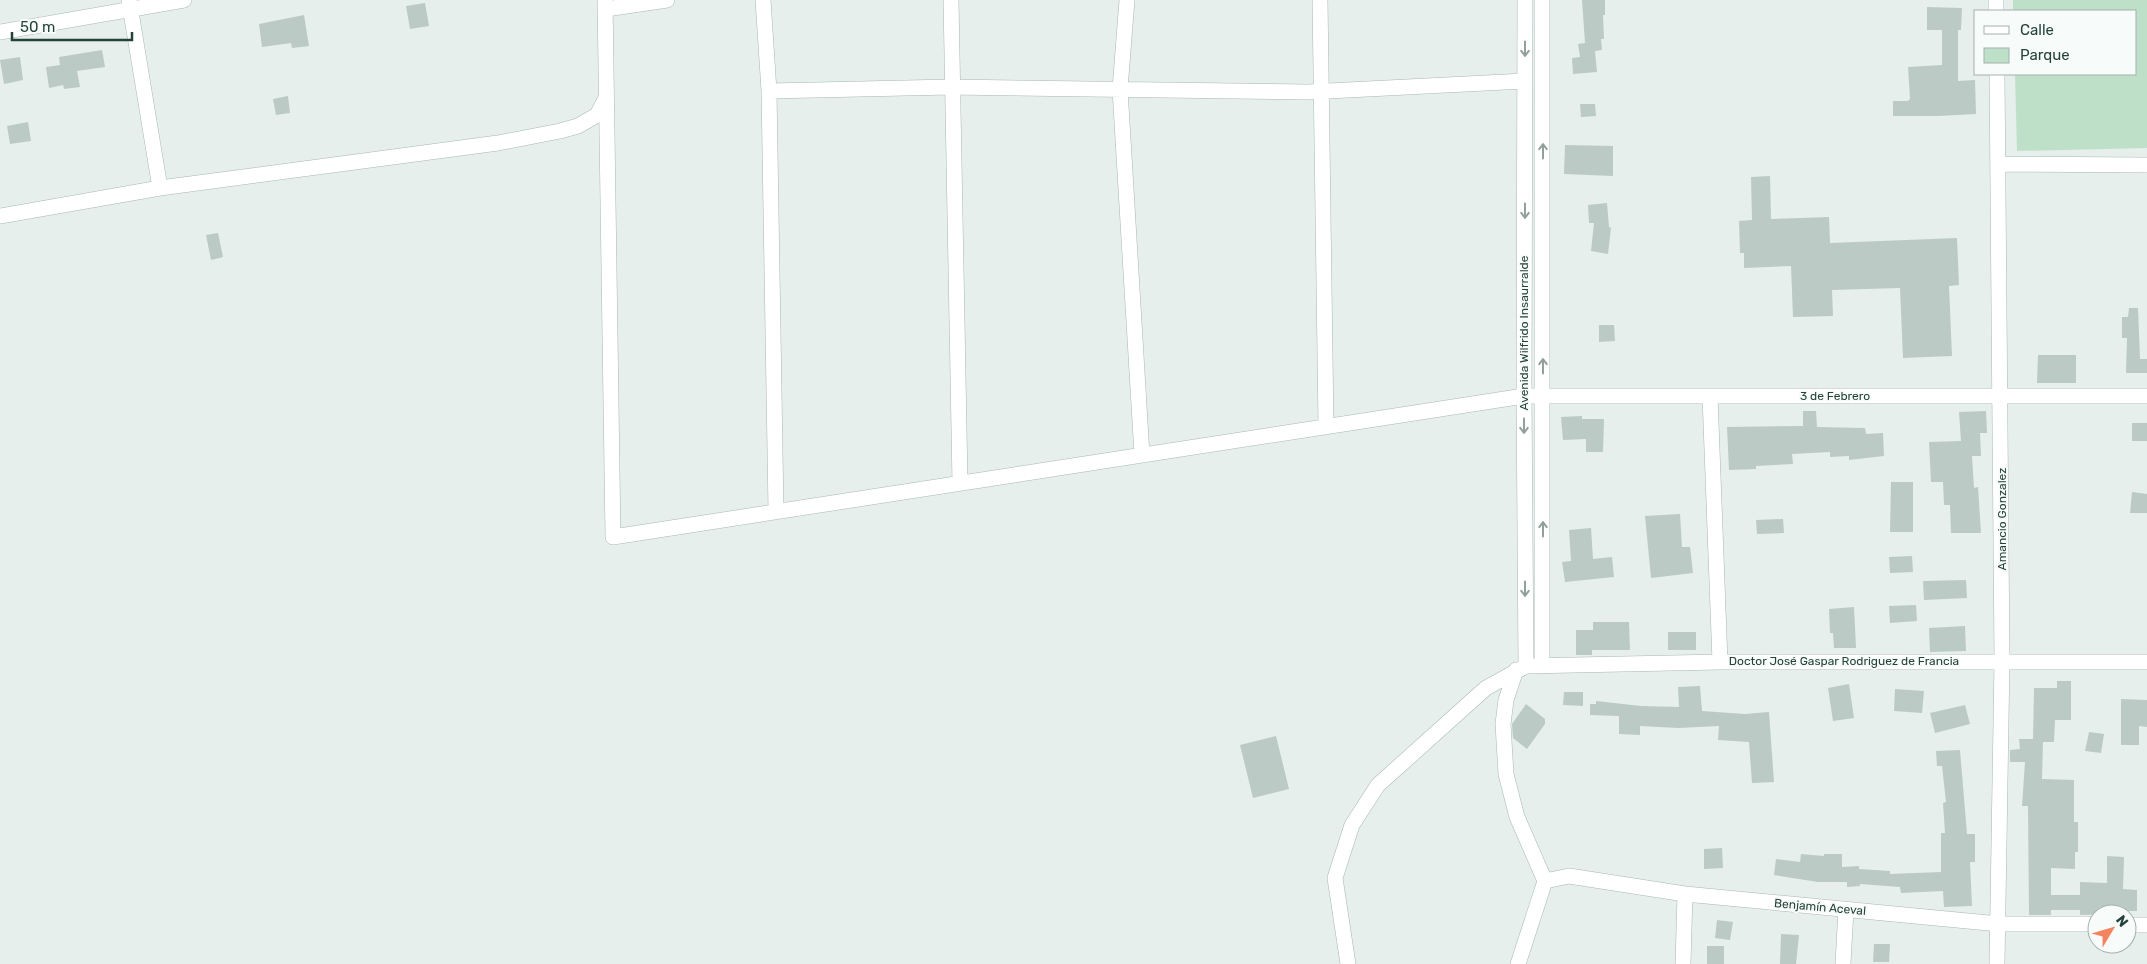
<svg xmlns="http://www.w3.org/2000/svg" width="2147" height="964" viewBox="0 0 2147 964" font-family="Rubik,sans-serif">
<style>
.green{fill:#bfe0c8}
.building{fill:#bbcac4}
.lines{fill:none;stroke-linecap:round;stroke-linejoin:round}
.minor-casing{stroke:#a8b8b2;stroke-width:16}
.minor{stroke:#fff;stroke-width:15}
.oneway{stroke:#92a09c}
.labels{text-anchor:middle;stroke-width:4;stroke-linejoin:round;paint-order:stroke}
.street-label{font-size:12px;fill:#24423a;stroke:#f7fbf9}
</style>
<rect width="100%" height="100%" fill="#e6efeb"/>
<path class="green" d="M2013 0H2147V148L2017 151 2015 74H2136V11H2013Z"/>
<path class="building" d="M1582 0H1605V15H1603L1604 39H1601L1602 50 1595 51 1597 72 1573 74 1572 58 1580 57 1578 44 1585 43Z
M425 3 429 26 410 29 406 6Z
M1927 7 1962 8 1961 30H1958V81L1975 80 1976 114 1938 116H1893V101H1908L1910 99 1908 67 1942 65V30H1927Z
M304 15 309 46 292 48 291 43 262 47 259 24Z
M102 50 105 67 77 71 80 87 64 89 63 85 49 88 46 67 60 65 59 57Z
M20 57 23 80 4 84 0 60Z
M288 96 290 113 276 115 273 99Z
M1580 104H1595L1596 116 1581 117Z
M28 122 31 141 10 144 7 126Z
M1565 145 1613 146V176L1564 174Z
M1770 176 1771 219 1829 217 1830 243 1957 238 1959 285 1949 286 1952 356 1903 358 1900 288 1832 290 1833 316 1793 317 1791 266 1744 268V253H1740L1739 221 1752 220 1751 177Z
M1607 203 1609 227 1611 228 1608 254 1591 251 1594 223H1589L1588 205Z
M218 233 223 257 211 260 206 235Z
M2129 308H2138L2140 359H2147V373H2126L2127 338H2122V317H2128Z
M1599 325H1614L1615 341 1599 342Z
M2038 355H2076V383H2037Z
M1803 411H1816L1817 427 1865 428 1866 434 1883 433 1884 456 1849 460V456L1830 457V452L1792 454 1793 464 1756 466V469L1729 470 1727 427 1803 426Z
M1986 411 1987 433H1980L1981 456H1972L1974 488 1978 487 1981 533H1951L1950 505H1944L1943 482H1931L1929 442 1961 441 1959 412Z
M1582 416V419H1604L1603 452H1586V439L1563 440 1561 417Z
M2132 423H2147V441H2132Z
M1891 482H1913V532H1890Z
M2132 492 2147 494V513H2130Z
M1680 514 1682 547H1690L1693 573 1651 578 1645 516Z
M1783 519 1784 533 1757 534 1756 520Z
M1591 528 1593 559 1612 557 1614 577 1565 582 1562 562 1571 561 1569 530Z
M1912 556 1913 572 1890 573 1889 557Z
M1966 580 1967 598 1924 600 1923 581Z
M1916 605 1917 621 1890 623 1889 606Z
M1854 607 1856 648H1834L1833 633H1830L1829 609Z
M1593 622H1629L1630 650H1592V655H1576V630H1593Z
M1965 626 1966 651 1930 652 1929 628Z
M1668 632H1696V650H1668Z
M2057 681H2071V720H2055L2054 742H2043L2042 779 2074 780V822H2078V852H2075V869L2051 868V895H2080V882L2107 883V856L2124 857 2123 889 2137 890V911H2119V914L2080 915V910H2051V915H2029L2028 806H2022L2025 762H2010V750L2020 749 2019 739H2033L2034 688H2057Z
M1849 684 1854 718 1833 721 1828 688Z
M1700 686 1702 711 1745 714 1769 712 1774 782 1752 783 1749 742 1718 740 1719 726 1678 728 1640 726V735L1619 734V716L1590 715V704H1596V701L1641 706 1679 707 1678 687Z
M1895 689 1924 691 1922 713 1894 711Z
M1564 692H1583V706L1563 705Z
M2121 699 2147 700V727L2139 726V745H2121Z
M1526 704 1545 719V724L1527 749 1513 738 1512 724Z
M1965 705 1970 724 1935 733 1930 713Z
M2089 732 2104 734 2101 753 2085 751Z
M1276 736 1289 789 1253 798 1240 745Z
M1960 750 1967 834H1975V862H1970L1972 906 1944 907 1943 891 1901 893 1900 887 1860 884V886L1847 887V882H1818L1774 875 1776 859 1800 862 1801 854 1824 856V854H1842V867L1859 866V869L1890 871V874L1941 872V833H1945L1943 803 1946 802 1942 766H1937L1936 751Z
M1722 848 1723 868 1704 869V849Z
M1717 920 1733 922 1730 940 1715 938Z
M1781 934 1799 935 1796 964H1780Z
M1874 944H1890L1889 962H1873Z
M1707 946H1724V964H1707Z"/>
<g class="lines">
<g class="minor-casing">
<path id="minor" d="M129 0 160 188
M605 0 613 537 1524 396H2147
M763 0 769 91 776 511
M951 0 960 483
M1127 0 1120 89 1142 455
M1320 0 1326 426
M1525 0 1524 396 1526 666
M1996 0V11
M606 9 667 0
M0 32 184 0
M769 91 951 87 1308 92 1525 81
M1999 164 2147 165
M0 216 160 188 498 143 560 131 578 126 597 115 606 98
M1710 396 1720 662
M1542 665V0
M1516 670 1506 700 1503 724 1506 774 1517 817 1545 881 1518 964
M1545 881 1569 876 1685 894 1999 924H2097
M2127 925H2147
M1348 964 1335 878 1352 825 1378 785 1486 688 1526 666 1720 662H2147
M1683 964 1685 894
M1843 964 1846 909
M1997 964 2002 661 1997 74"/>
</g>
<use href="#minor" class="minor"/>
</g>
<defs><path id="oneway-shaft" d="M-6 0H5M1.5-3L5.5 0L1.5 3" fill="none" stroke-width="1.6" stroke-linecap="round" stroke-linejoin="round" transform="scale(1.25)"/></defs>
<g class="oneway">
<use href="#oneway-shaft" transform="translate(1525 49) rotate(90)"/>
<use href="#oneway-shaft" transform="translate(1543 151) rotate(-90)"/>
<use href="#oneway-shaft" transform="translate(1525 211) rotate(90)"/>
<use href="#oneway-shaft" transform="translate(1543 366) rotate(-90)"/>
<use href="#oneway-shaft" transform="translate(1524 426) rotate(90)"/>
<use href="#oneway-shaft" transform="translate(1543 529) rotate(-90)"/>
<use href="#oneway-shaft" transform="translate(1525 589) rotate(90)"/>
</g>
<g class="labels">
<g class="street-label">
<text transform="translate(1524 333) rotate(-90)" y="4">Avenida Wilfrido Insaurralde</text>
<text x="1835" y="400">3 de Febrero</text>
<text transform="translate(2002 519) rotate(-90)" y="4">Amancio Gonzalez</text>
<text x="1844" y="665">Doctor José Gaspar Rodriguez de Francia</text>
<text transform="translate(1820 907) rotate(5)" y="4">Benjamín Aceval</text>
</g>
</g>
<rect x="1974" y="10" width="162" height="65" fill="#f7fbf9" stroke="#a3b1ad"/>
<rect x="1984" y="26" width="25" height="8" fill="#ffffff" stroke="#a3b1ad"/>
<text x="2020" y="35" font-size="15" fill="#24423a">Calle</text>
<rect x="1984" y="48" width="25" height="15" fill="#bfe0c8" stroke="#a3b1ad"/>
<text x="2020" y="60" font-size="15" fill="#24423a">Parque</text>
<g transform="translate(2112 929) rotate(52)"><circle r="24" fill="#f7fbf9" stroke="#a3b1ad"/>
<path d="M0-4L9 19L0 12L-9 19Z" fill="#f4845f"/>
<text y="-8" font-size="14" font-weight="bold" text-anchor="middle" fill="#24423a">N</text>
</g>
<path d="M12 32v8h120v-8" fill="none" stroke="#24423a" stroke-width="2.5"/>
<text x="20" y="32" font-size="15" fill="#24423a" stroke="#f7fbf9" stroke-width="4" paint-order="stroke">50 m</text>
</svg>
